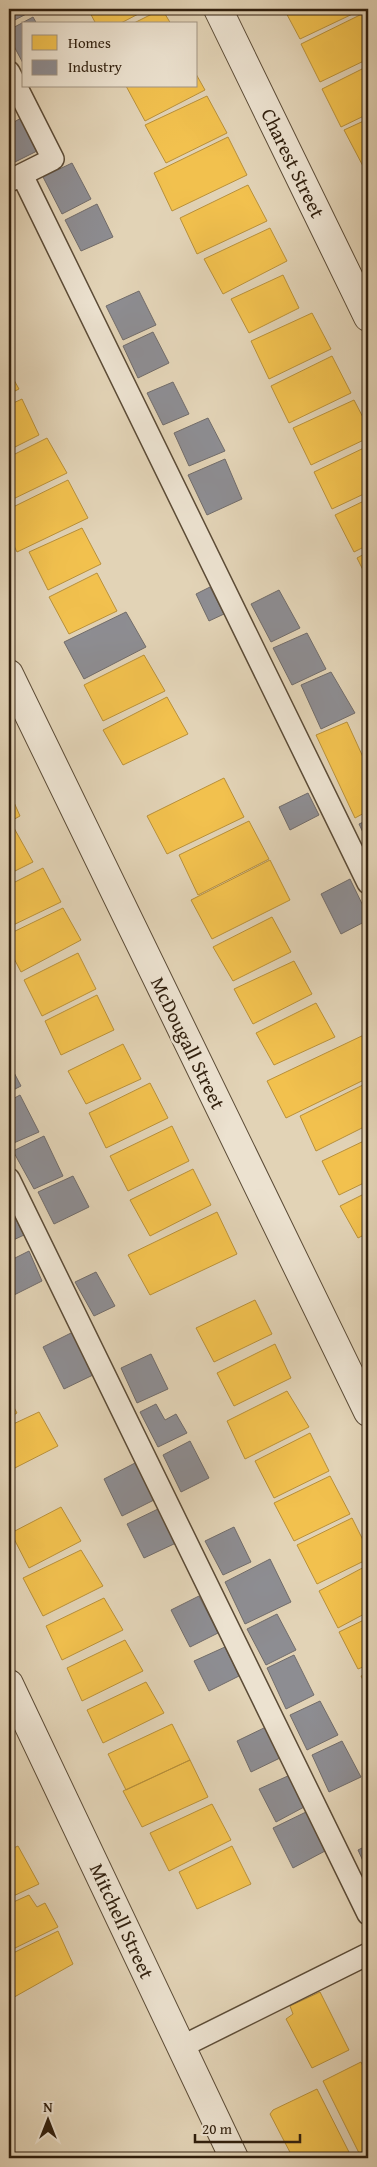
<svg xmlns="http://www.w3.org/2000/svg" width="377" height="2167" viewBox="0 0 377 2167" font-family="'Gentium Book Plus',serif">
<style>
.homes{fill:#f2c14e;stroke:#b8903a}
.industry{fill:#8d8d92;stroke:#716c6a}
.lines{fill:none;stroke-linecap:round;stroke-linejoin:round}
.service-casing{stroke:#5c4c37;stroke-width:24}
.minor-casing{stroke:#5c4c37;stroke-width:30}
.service{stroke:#ece2d0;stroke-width:21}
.minor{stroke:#ece2d0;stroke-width:28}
.labels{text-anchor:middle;stroke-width:5;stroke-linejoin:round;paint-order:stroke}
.street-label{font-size:20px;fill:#301f0d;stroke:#ece2d0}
</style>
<rect width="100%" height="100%" fill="#e2d3b6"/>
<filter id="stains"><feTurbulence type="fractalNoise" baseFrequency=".004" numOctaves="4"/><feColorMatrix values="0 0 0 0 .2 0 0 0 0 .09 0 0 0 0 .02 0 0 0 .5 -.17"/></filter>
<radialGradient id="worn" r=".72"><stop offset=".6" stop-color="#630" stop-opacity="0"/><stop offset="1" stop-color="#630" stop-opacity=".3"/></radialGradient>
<path class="homes" d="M88 9H148L119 24H96Z
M162 9 171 24H132Z
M284 9H360L361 10 300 39Z
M362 14 368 27V59L320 82 301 44Z
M368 66V114L341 127 322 89Z
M196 74 205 90 145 121 126 86H196Z
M207 96 227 133 166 163 145 125Z
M368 119V166L364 168 344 130Z
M228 137 247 175 172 211 154 173Z
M248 185 267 221 197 254 180 218Z
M270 228 287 261 223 294 204 259Z
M283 275 299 308 249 333 231 299Z
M312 313 331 349 269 379 251 341Z
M332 356 351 393 289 423 271 386Z
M9 371 19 389 9 394Z
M22 399 39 435 9 450V405Z
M354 400 368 427V438L311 465 293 428Z
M47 438 67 473 9 501V457Z
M368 446V492L332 509 314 472Z
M68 480 88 518 17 552 9 536V509Z
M368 499V545L354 552 335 515Z
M82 528 101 564 48 590 29 552Z
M368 552V580L357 558Z
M97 573 117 611 69 634 49 597Z
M144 655 165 691 103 721 84 685Z
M167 697 188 734 123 765 103 730Z
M347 722 368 768V811L355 818 316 735Z
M224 778 244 817 167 854 147 816Z
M9 791 20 816 9 822Z
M249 821 269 859 198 895 179 855Z
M14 828 33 862 9 874V831Z
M270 860 290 900 212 939 191 900Z
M43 868 61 902 9 927V885Z
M63 908 81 940 21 972 9 949V934Z
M272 917 291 952 233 981 213 947Z
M78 953 96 989 42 1016 24 980Z
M294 961 312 994 253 1024 234 989Z
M97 995 114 1030 61 1055 45 1021Z
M316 1003 335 1037 274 1065 256 1033Z
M368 1033V1078L286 1118 267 1081Z
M123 1044 141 1079 86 1104 68 1071Z
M150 1083 168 1118 106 1148 89 1113Z
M367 1083 368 1125 316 1151 300 1116Z
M172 1126 189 1161 128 1191 110 1156Z
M368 1139V1181L339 1195 322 1161Z
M193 1169 211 1205 150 1236 130 1200Z
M368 1192V1233L358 1238 340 1206Z
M217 1212 237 1254 150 1295 128 1255Z
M255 1300 272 1334 214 1362 196 1328Z
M275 1344 291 1378 234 1406 217 1373Z
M287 1391 309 1427 245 1459 227 1421Z
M9 1398 17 1413 9 1418Z
M39 1412 58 1446 9 1471V1426Z
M310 1433 329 1471 274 1498 255 1461Z
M330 1476 350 1514 294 1541 274 1503Z
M61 1507 81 1541 29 1568 11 1533Z
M352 1518 368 1550V1559L317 1584 297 1545Z
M81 1550 103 1586 43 1616 23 1578Z
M368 1565V1612L338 1628 319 1591Z
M104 1598 123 1630 62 1660 46 1626Z
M368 1618V1665L358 1669 339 1632Z
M125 1640 143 1671 82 1701 67 1668Z
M368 1673V1690L361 1676Z
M146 1682 164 1713 103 1743 87 1710Z
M172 1724 190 1760 126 1790 108 1754Z
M190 1760 208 1797 142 1827 123 1791Z
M212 1804 231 1840 169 1871 150 1833Z
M18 1846 39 1884 9 1898V1850Z
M232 1846 251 1884 197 1909 179 1872Z
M29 1895 37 1907 45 1903 58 1927 9 1951V1904Z
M58 1931 73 1964 9 2000V1955Z
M320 1992 349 2050 312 2068 286 2019 293 2014 290 2006Z
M361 2062 368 2077V2151L360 2155 323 2081Z
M317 2089 352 2158H293L270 2114 273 2110Z"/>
<path class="industry" d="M9 9H30L32 11 9 23Z
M33 17 37 24H24V65L9 37V30Z
M21 118 37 151 9 165V125Z
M72 163 91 199 62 214 43 177Z
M97 204 113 237 81 251 65 220Z
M139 291 156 325 123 340 106 306Z
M153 332 169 363 138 378 123 346Z
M173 382 189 414 163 425 147 393Z
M208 418 225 451 189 466 174 433Z
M225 459 242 499 207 515 188 475Z
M210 587 224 614 209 621 196 594Z
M279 590 300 628 271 642 251 604Z
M126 612 146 647 84 679 64 642Z
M307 633 326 669 292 685 273 648Z
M331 672 355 713 321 729 301 685Z
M308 793 319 815 290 830 279 807Z
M368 820V843L359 824Z
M350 879 368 916V920L341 934 321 894Z
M9 1063 21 1086 9 1092Z
M20 1095 39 1132 9 1145V1101Z
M44 1136 63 1176 34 1189 13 1151Z
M73 1176 89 1207 54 1224 38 1192Z
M10 1208 24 1235 9 1242V1209Z
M29 1251 42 1281 12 1296 9 1290V1261Z
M96 1272 115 1306 94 1316 75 1282Z
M73 1332 93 1375 64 1389 43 1347Z
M151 1354 168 1389 137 1403 121 1368Z
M156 1404 165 1420 176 1414 187 1433 158 1447 140 1412Z
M190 1441 209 1478 181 1492 163 1455Z
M135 1463 154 1500 122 1516 104 1479Z
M158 1509 176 1543 144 1558 127 1524Z
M234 1527 251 1562 223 1575 205 1541Z
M270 1559 291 1602 245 1624 225 1582Z
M199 1596 218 1633 190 1647 171 1610Z
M277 1614 296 1650 266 1665 247 1629Z
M225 1647 239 1676 209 1691 194 1661Z
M294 1655 314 1695 286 1709 267 1668Z
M320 1701 338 1735 307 1750 290 1715Z
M266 1727 280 1758 251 1772 237 1741Z
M342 1741 361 1777 329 1792 312 1755Z
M290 1775 306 1806 276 1822 259 1789Z
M306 1812 325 1851 293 1868 273 1828Z
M368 1845V1872L358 1850Z"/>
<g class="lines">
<g class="service-casing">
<path id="service" d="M9 72 53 159 9 181
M22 175 368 883
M9 1179 368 1914
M181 2047 368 1954"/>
</g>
<g class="minor-casing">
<path id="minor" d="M218 9 368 317
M9 674 368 1412
M9 1684 234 2158"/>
</g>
<use href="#service" class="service"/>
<use href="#minor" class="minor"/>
</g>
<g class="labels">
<g class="street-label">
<text transform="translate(293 163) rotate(64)" y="7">Charest Street</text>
<text transform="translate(188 1043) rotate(64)" y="7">McDougall Street</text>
<text transform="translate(122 1921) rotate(65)" y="7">Mitchell Street</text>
</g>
</g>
<rect width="377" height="2167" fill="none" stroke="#e2d3b6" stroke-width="30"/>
<rect x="10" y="10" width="357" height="2147" fill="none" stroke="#301f0d" stroke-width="2.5"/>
<rect x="15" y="15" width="347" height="2137" fill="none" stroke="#301f0d"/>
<rect x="22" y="22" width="175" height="65" fill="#ece2d0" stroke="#a19482"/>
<rect x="32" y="35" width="25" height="15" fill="#f2c14e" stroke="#a19482"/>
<text x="68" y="48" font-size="15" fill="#301f0d">Homes</text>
<rect x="32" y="60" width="25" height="15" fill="#8d8d92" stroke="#a19482"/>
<text x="68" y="72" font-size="15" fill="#301f0d">Industry</text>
<g transform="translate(48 2120)" stroke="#ece2d0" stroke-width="4" paint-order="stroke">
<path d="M0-4L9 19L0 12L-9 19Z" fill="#301f0d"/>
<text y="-8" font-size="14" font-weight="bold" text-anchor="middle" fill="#301f0d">N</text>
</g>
<path d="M195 2134v8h105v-8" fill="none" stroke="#301f0d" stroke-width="2.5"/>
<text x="202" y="2134" font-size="15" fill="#301f0d" stroke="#ece2d0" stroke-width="4" paint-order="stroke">20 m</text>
<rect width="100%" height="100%" filter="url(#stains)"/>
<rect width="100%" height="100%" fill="url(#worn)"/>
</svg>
